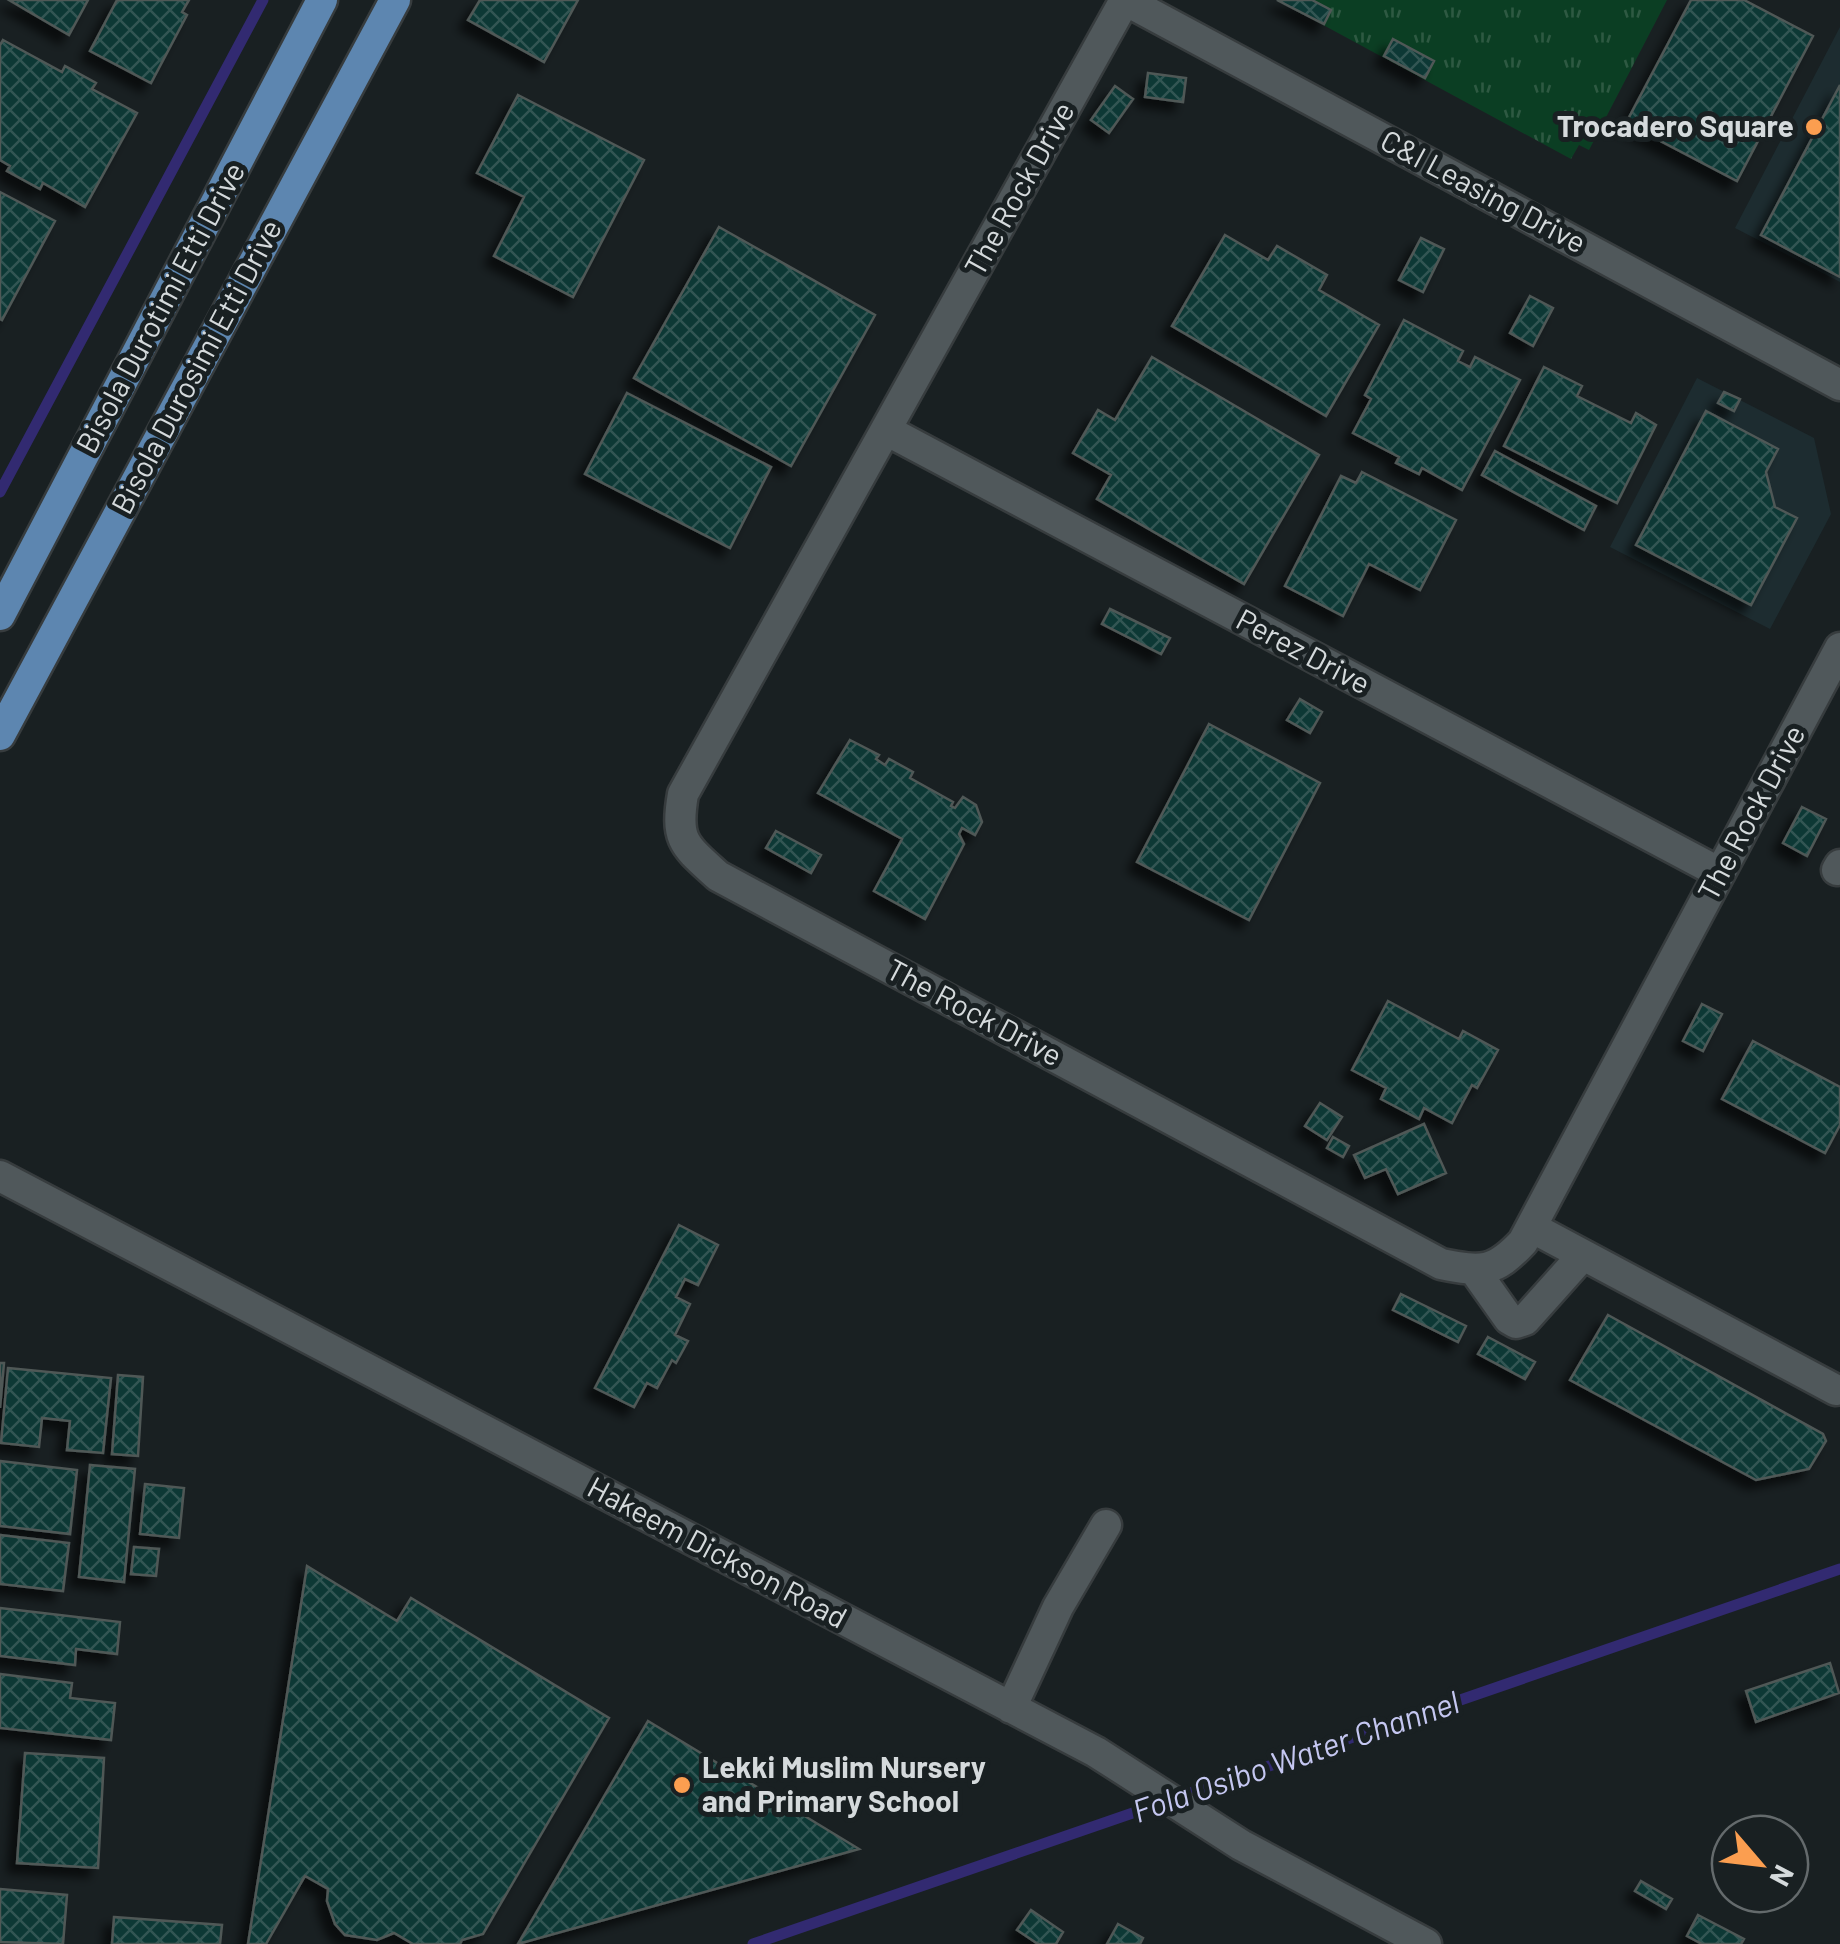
<svg xmlns="http://www.w3.org/2000/svg" width="1840" height="1944" viewBox="0 0 1840 1944" font-family="Barlow,sans-serif">
<style>
.built{fill:#1d2c30}
.grass{fill:url(#grass-tufts)}
.lines{fill:none;stroke-linecap:round;stroke-linejoin:round}
.stream{stroke:#322a71;stroke-width:11}
.building{fill:url(#building-cross-hatch);stroke:#505857;stroke-width:2.5;filter:url(#shadow)}
.minor-casing{stroke:#373c3e;stroke-width:35}
.major-casing{stroke:#373c3e;stroke-width:35}
.minor{stroke:#50585b;stroke-width:30}
.major{stroke:#5d86b0;stroke-width:30}
.poi-dot{fill:#fb9e50;stroke:#192022;stroke-width:4}
.labels{text-anchor:middle;stroke-width:10;stroke-linejoin:round;paint-order:stroke}
.poi-label{font-size:30px;font-weight:bold;fill:#d5dadc;stroke:#192022;text-anchor:end}
.street-label{font-size:30px;fill:#d5dadc;stroke:#192022}
.water-label{font-size:32px;font-style:italic;fill:#c5c7f1;stroke:#192022}
</style>
<defs>
<pattern id="grass-tufts" width="24" height="20" patternUnits="userSpaceOnUse" patternTransform="scale(2.5)"><rect width="24" height="20" fill="#0b3e23"/><path d="M3 7l-1-3M5 7V3M7 7l1-3M15 17l-1-3M17 17v-4M19 17l1-3" fill="none" stroke="#2e5942"/></pattern>
<pattern id="building-cross-hatch" width="8" height="8" patternUnits="userSpaceOnUse" patternTransform="scale(2.5)"><rect width="8" height="8" fill="#0e3936"/><path d="M0 0l8 8M0 8l8-8" fill="none" stroke="#305552"/></pattern>
<filter id="shadow"><feDropShadow dx="-9" dy="9" stdDeviation="5" flood-color="#0009"/></filter>
</defs>
<rect width="100%" height="100%" fill="#192022"/>
<path class="built" d="M1840 27V282L1735 228Z
M1697 378 1814 438 1831 514 1770 629 1610 547Z"/>
<path class="grass" d="M1277 0H1667L1589 150 1579 145 1571 159Z"/>
<g class="lines">
<path class="stream" d="M0 492 263 0
M753 1944 1840 1569"/>
</g>
<path class="building" d="M9 0H88L69 35Z
M117 0H189L182 12 187 15 151 83 90 51Z
M480 0H578L544 62 468 20Z
M1277 0H1312L1331 10 1324 24Z
M1691 0H1744L1813 36 1737 181 1626 123Z
M1393 39 1434 61 1425 78 1384 56Z
M3 40 62 72 65 66 96 83 92 89 137 113 85 207 43 183 40 189 7 171 10 166 0 160V45Z
M1148 73 1186 78 1183 102 1145 97Z
M1840 85V277L1761 235Z
M1115 86 1133 99 1109 133 1091 120Z
M518 95 644 160 573 297 494 256 524 197 477 173Z
M0 192 55 221 2 320 0 319Z
M719 227 875 315 791 466 634 378Z
M1225 235 1268 260 1277 246 1327 275 1319 290 1379 325 1326 416 1172 326Z
M1421 238 1444 249 1423 292 1399 280Z
M1530 296 1553 308 1533 346 1510 333Z
M1404 320 1463 351 1458 361 1470 367 1475 357 1520 380 1462 490 1422 468 1419 474 1396 463 1399 457 1353 433 1371 399 1365 395Z
M1152 357 1319 455 1244 584 1097 499 1111 475 1073 453 1098 410 1115 420Z
M1544 367 1582 386 1577 396 1631 423 1636 413 1656 425 1617 503 1504 446Z
M1724 392 1740 399 1734 411 1718 403Z
M627 393 771 467 730 548 585 474Z
M1706 411 1778 449 1766 472 1775 507 1797 518 1751 605 1636 545Z
M1495 451 1596 506 1584 530 1482 475Z
M1362 472 1456 520 1420 590 1369 564 1343 616 1285 586 1341 476 1356 483Z
M1110 609 1170 638 1161 654 1102 624Z
M1300 699 1322 712 1310 733 1287 720Z
M1209 724 1320 783 1249 920 1137 862Z
M850 740 879 755 876 759 885 765 889 759 913 772 910 778 953 802 951 806 955 808 963 797 976 805 982 822 975 835 962 828 959 834 964 844 925 919 874 891 902 839 818 793Z
M1802 807 1826 819 1807 856 1783 843Z
M776 831 821 855 811 873 766 848Z
M1388 1001 1459 1039 1463 1031 1498 1050 1477 1088 1472 1085 1452 1123 1424 1108 1419 1119 1381 1099 1386 1088 1352 1070Z
M1702 1004 1722 1014 1703 1051 1683 1041Z
M1753 1041 1840 1087V1125L1825 1153 1722 1099Z
M1320 1103 1342 1117 1327 1140 1305 1126Z
M1424 1124 1446 1173 1398 1194 1386 1169 1365 1178 1354 1155Z
M1333 1137 1349 1146 1343 1157 1327 1148Z
M679 1225 718 1245 698 1285 685 1279 676 1297 690 1304 675 1335 688 1341 676 1363 672 1360 657 1388 647 1383 634 1407 595 1388Z
M1401 1294 1466 1326 1458 1342 1393 1310Z
M1608 1315 1823 1434 1826 1441 1809 1469 1756 1480 1570 1380Z
M1488 1337 1535 1362 1525 1379 1478 1354Z
M0 1363H4L0 1408Z
M8 1368 111 1378 103 1453 67 1450 70 1421 42 1418 39 1447 1 1443Z
M118 1375 143 1377 138 1456 112 1454Z
M0 1461 77 1470 70 1534 0 1526Z
M90 1465 135 1469 124 1582 79 1577Z
M145 1484 184 1488 179 1538 140 1534Z
M0 1535 69 1543 63 1591 0 1584Z
M134 1547 159 1549 156 1576 131 1574Z
M307 1566 397 1621 411 1598 609 1718 483 1934 462 1940 460 1944H413L394 1933 377 1940 345 1935 335 1924 327 1901 328 1889 305 1876 266 1944H248Z
M0 1608 120 1622 117 1654 76 1649 75 1665 0 1656Z
M1830 1663 1839 1693 1756 1722 1746 1691Z
M0 1674 72 1683 70 1698 115 1703 111 1740 0 1728Z
M648 1721 859 1849 518 1944Z
M25 1753 104 1758 98 1868 17 1863Z
M1641 1881 1672 1899 1666 1909 1635 1891Z
M0 1889 67 1895 63 1944 0 1942Z
M1031 1910 1063 1932 1056 1944H1038L1017 1930Z
M1698 1915 1744 1939 1741 1944H1702L1687 1936Z
M114 1917 222 1925 220 1944H112Z
M1118 1924 1143 1938 1140 1944H1107Z"/>
<g class="lines">
<g class="minor-casing">
<path id="minor" d="M1125 0 683 794C675 841 684 845 718 876L1441 1264C1482 1272 1494 1273 1523 1242L1840 648
M1125 0 1840 385
M886 430 1720 873
M1837 870 1840 865
M0 1176 1096 1752 1241 1845 1426 1944
M1531 1227 1836 1390
M1475 1271 1509 1319 1516 1323 1525 1320 1583 1255
M1011 1708 1058 1607 1106 1525"/>
</g>
<g class="major-casing">
<path id="major" d="M0 615 322 0
M0 735 395 0"/>
</g>
<use href="#minor" class="minor"/>
<use href="#major" class="major"/>
</g>
<g class="poi-dot">
<circle cx="1814" cy="127" r="10"/>
<circle cx="682" cy="1785" r="10"/>
</g>
<g class="labels">
<g class="poi-label">
<text x="1794" y="137">Trocadero Square</text>
<text x="702" y="1778" text-anchor="start">Lekki Muslim Nursery<tspan x="702" dy="34">and Primary School</tspan></text>
</g>
<g class="street-label">
<text transform="translate(1020 189) rotate(-61)" y="10">The Rock Drive</text>
<text transform="translate(1483 192) rotate(28)" y="10">C&amp;I Leasing Drive</text>
<text transform="translate(161 308) rotate(-62)" y="10">Bisola Durotimi Etti Drive</text>
<text transform="translate(197 367) rotate(-62)" y="10">Bisola Durosimi Etti Drive</text>
<text transform="translate(1303 652) rotate(28)" y="10">Perez Drive</text>
<text transform="translate(1752 813) rotate(-62)" y="10">The Rock Drive</text>
<text transform="translate(974 1013) rotate(28)" y="10">The Rock Drive</text>
<text transform="translate(717 1553) rotate(28)" y="10">Hakeem Dickson Road</text>
</g>
<g class="water-label">
<text transform="translate(1296 1757) rotate(-19)" y="11">Fola Osibo Water Channel</text>
</g>
</g>
<g transform="translate(1760 1864) rotate(118)"><circle r="48" fill="#192022" stroke="#646a6c" stroke-width="2.5"/>
<path d="M0-8L18 38L0 25L-18 38Z" fill="#fb9e50"/>
<text y="-15" font-size="28" font-weight="bold" text-anchor="middle" fill="#d5dadc">N</text>
</g>
</svg>
